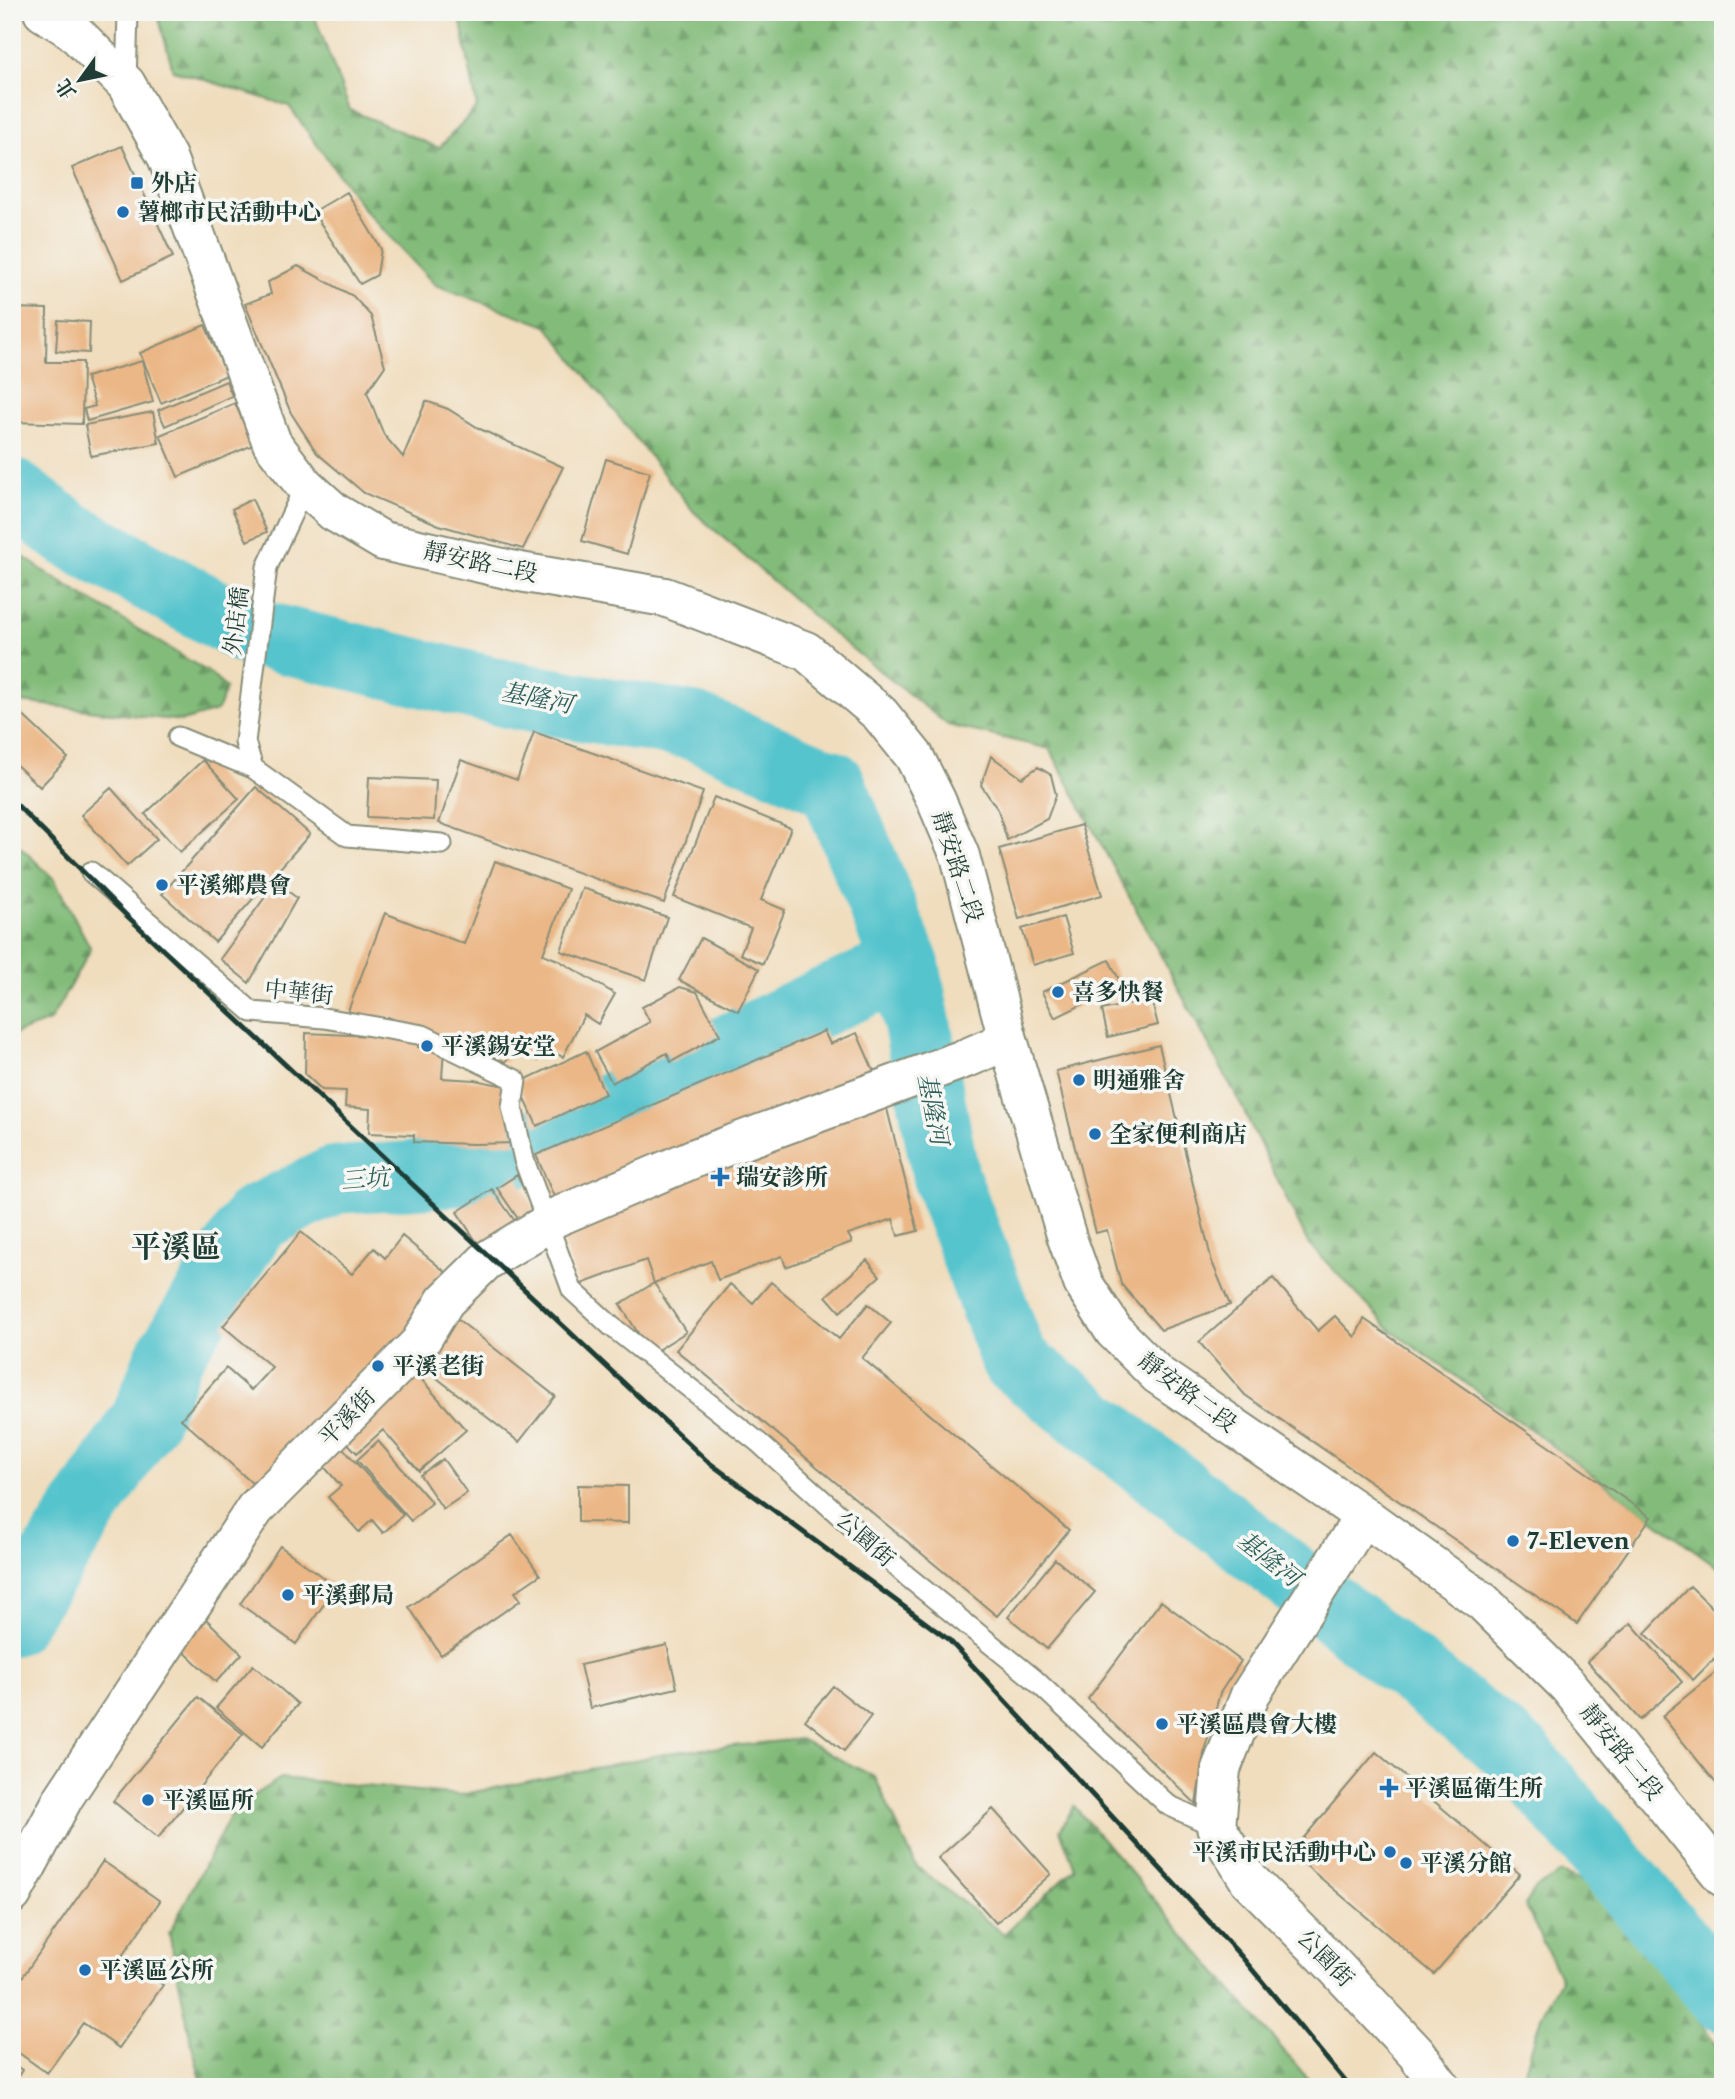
<svg xmlns="http://www.w3.org/2000/svg" width="1735" height="2099" viewBox="0 0 1735 2099" font-family="'Libre Caslon Text','Noto Serif TC',serif">
<style>
.forest{fill:url(#forest-firs);stroke:#517c57;stroke-width:2}
.lines{fill:none;stroke-linecap:round;stroke-linejoin:round}
.river{stroke:#57c4cd;stroke-width:68}
.building{fill:#ebb786}
.lane-casing{stroke:#888d78;stroke-width:23}
.street-casing{stroke:#888d78;stroke-width:42}
.secondary-casing{stroke:#888d78;stroke-width:42}
.lane{stroke:#fff;stroke-width:19}
.street{stroke:#fff;stroke-width:38}
.secondary{stroke:#fff;stroke-width:38}
.rail{stroke:#1f3d34;stroke-width:5}
.poi-dot{fill:#1f6fb2;stroke:#f6f6f2;stroke-width:2.5}
.labels{text-anchor:middle;stroke-width:7;stroke-linejoin:round;paint-order:stroke}
.poi-label{font-size:23px;font-weight:bold;fill:#1f3d34;stroke:#f6f6f2;text-anchor:start}
.street-label{font-size:23px;fill:#1f3d34;stroke:#f6f6f2}
.water-label{font-size:24px;font-style:italic;fill:#2d5f5a;stroke:#f6f6f2}
.district-label{font-size:30px;font-weight:bold;fill:#1f3d34;stroke:#f6f6f2}
</style>
<defs>
<pattern id="forest-firs" width="22" height="20" patternUnits="userSpaceOnUse" patternTransform="scale(1.75)"><rect width="22" height="20" fill="#83bc7a"/><path d="M5 1l3.5 6h-7zM16 11l3.5 6h-7z" fill="#6b9a65"/></pattern>
</defs>
<rect width="100%" height="100%" fill="#f6f6f2"/>
<filter id="ink" filterUnits="userSpaceOnUse"><feTurbulence type="fractalNoise" baseFrequency=".0143" numOctaves="2"/><feDisplacementMap in="SourceGraphic" scale="14" xChannelSelector="R" yChannelSelector="G"/><feConvolveMatrix kernelMatrix="1 2 1 2 8 2 1 2 1" color-interpolation-filters="sRGB"/></filter>
<filter id="wash" filterUnits="userSpaceOnUse"><feTurbulence type="fractalNoise" baseFrequency=".00686" numOctaves="4" result="noise"/><feDisplacementMap in="SourceGraphic" scale="28" xChannelSelector="R" yChannelSelector="G"/><feGaussianBlur stdDeviation="1.57" result="paint"/><feColorMatrix in="noise" values="0 0 0 0 0 0 0 0 0 0 0 0 0 0 0 0 0 1.4 0 .05"/><feComposite in="paint" operator="in"/></filter>
<g filter="url(#wash)">
<rect width="100%" height="100%" fill="#f0ddbd"/>
<path class="forest" d="M157 12H311L314 15 350 110 439 148 477 107 459 12H1723V1571L1508 1413 1393 1332 1308 1243 1241 1105 1050 749 948 725 831 632 694 512 547 326 435 285 363 208 289 106 173 70Z
M12 549 51 576 208 672 226 688 217 711 182 721 12 701Z
M12 839 54 879 91 949 50 1021 12 1035Z
M800 1739 875 1777 916 1866 1004 1934 1075 1868 1060 1830 1074 1806 1315 2087H203L192 2046 169 1933 235 1807 281 1778 460 1795 674 1752Z
M1561 1873 1591 1885 1662 1963 1723 2056V2087H1520L1541 2017 1561 1979 1525 1905 1536 1888Z"/>
<g class="lines">
<path class="river" d="M12 492 71 535 247 631 512 695 693 726 832 784 906 965 946 1177 1014 1360 1519 1755 1723 1997
M12 1622 145 1418 169 1357 256 1219 334 1180 481 1171 807 1009 906 965"/>
</g>
<g id="blocks">
<path class="building" d="M122 146 173 257 123 280 72 168Z
M347 192 381 249 377 275 360 284 313 212Z
M298 266 353 296 371 316 385 366 367 392 384 435 403 457 426 401 448 409 480 429 563 467 523 549 439 525 364 493 317 453 291 413 245 304 271 294 268 282Z
M12 308 47 309 46 362H83L82 424 12 422Z
M58 320 90 322 89 353 56 351Z
M205 325 227 375 161 403 140 353Z
M142 361 153 402 87 421 84 409 95 406 86 377Z
M226 381 232 396 165 426 158 410Z
M235 403 253 445 178 477 160 435Z
M153 412 159 443 91 456 85 425Z
M606 459 650 472 627 554 582 541Z
M252 499 267 532 247 541 232 509Z
M12 705 68 758 40 787 12 761Z
M534 732 703 792 664 903 439 823 461 760 517 780Z
M991 756 1022 778 1038 767 1051 775 1056 795 1047 819 1007 840 998 810 981 785Z
M203 760 239 799 180 852 145 814Z
M369 777 436 780 434 820 367 817Z
M256 787 310 834 215 942 162 894Z
M111 788 157 839 127 866 81 815Z
M714 797 791 828 761 900 785 910 763 964 740 954 751 928 674 897Z
M1081 825 1102 895 1019 919 999 849Z
M495 861 568 889 543 954 558 960 615 994 598 1024 584 1015 563 1057 544 1048 538 1061 512 1048 506 1062 388 1017 386 1025 348 1011 385 913 464 944Z
M276 882 297 898 249 983 220 959Z
M582 888 667 917 646 980 561 951Z
M1063 917 1074 953 1033 965 1022 929Z
M701 938 759 969 738 1011 679 980Z
M1109 960 1122 985 1055 1018 1042 992Z
M680 987 697 992 720 1035 671 1062 667 1053 612 1083 595 1052 650 1022 642 1007Z
M1151 999 1158 1025 1108 1037 1102 1010Z
M824 1031 830 1044 857 1033 876 1076 561 1213 536 1155Z
M306 1033 418 1038V1047L444 1049 442 1078 475 1080 505 1086 516 1143 473 1144 414 1142V1135L369 1133 370 1109 345 1107 346 1091 322 1090 305 1074Z
M1159 1045 1212 1262 1230 1305 1161 1330 1121 1284 1107 1230 1096 1233 1056 1071Z
M586 1051 605 1094 537 1126 518 1083Z
M885 1101 918 1231 898 1236 893 1219 848 1234 852 1242 786 1267 782 1256 718 1280 711 1261 654 1283 646 1260 579 1285 554 1220Z
M517 1175 540 1223 527 1232 497 1188Z
M492 1189 520 1228 484 1253 457 1212Z
M301 1232 352 1274 374 1248 385 1258 402 1236 460 1284 262 1492 181 1419 226 1368 251 1390 272 1367 223 1326Z
M867 1260 880 1276 840 1312 826 1296Z
M1273 1278 1318 1331 1335 1316 1355 1337 1364 1319 1651 1517 1577 1624 1245 1395 1199 1342Z
M771 1282 839 1339 868 1304 891 1323 862 1358 1069 1530 997 1616 676 1350 730 1284 753 1303Z
M654 1283 686 1332 651 1354 620 1304Z
M456 1318 555 1396 519 1442 419 1364Z
M414 1371 466 1430 419 1471 383 1430 357 1453 341 1436Z
M378 1441 432 1503 411 1521 357 1460Z
M341 1446 403 1515 383 1533 372 1520 359 1532 328 1497 341 1486 321 1463Z
M443 1459 467 1493 443 1509 420 1475Z
M578 1485 628 1486V1523L578 1522Z
M512 1535 540 1575 515 1592 521 1600 441 1655 409 1607Z
M280 1546 336 1587 296 1644 240 1604Z
M1055 1559 1095 1592 1047 1649 1008 1617Z
M1690 1586 1723 1618V1650L1693 1680 1645 1633Z
M1161 1601 1241 1661 1220 1693 1205 1748 1196 1804 1088 1699Z
M205 1618 242 1654 216 1682 178 1646Z
M1631 1623 1682 1682 1640 1720 1587 1661Z
M667 1645 677 1688 590 1708 580 1665Z
M253 1665 298 1704 262 1747 216 1708Z
M1723 1666V1792L1662 1716Z
M833 1686 871 1716 844 1751 805 1720Z
M198 1697 243 1734 158 1838 113 1801Z
M1376 1752 1520 1874 1434 1974 1291 1853Z
M993 1809 1051 1874 996 1923 938 1858Z
M103 1861 160 1901 122 1956 163 1985 119 2048 83 2023 47 2073 12 2048V1992Z
M12 2063 22 2070 12 2086Z"/>
</g>
</g>
<g filter="url(#ink)">
<use href="#blocks" fill-opacity="0" stroke="#888d78" stroke-width="2"/>
<g class="lines">
<g class="lane-casing">
<path id="lane" d="M126 83 128 12
M178 737 253 768 347 836 442 844
M253 768 245 742 267 567 305 486
M91 872 252 1012 324 1018 423 1035 516 1080 512 1107 524 1160 572 1290 611 1326 758 1442 908 1577 1034 1679 1168 1805 1216 1827"/>
</g>
<g class="street-casing">
<path id="street" d="M12 1894 64 1797 255 1509 419 1344 445 1301 486 1261 548 1223 554 1218 695 1158 969 1057 1008 1040"/>
</g>
<g class="secondary-casing">
<path id="secondary" d="M43 12 72 30 126 84 167 157 272 443 305 486 334 512 383 541 520 572 665 597 806 651 880 714 914 756 936 800 960 856 1008 1040 1067 1238 1083 1283 1114 1331 1158 1375 1364 1516 1483 1602 1568 1686 1723 1877
M1364 1516 1250 1695 1221 1769 1216 1827 1249 1880 1324 1955 1416 2053 1441 2087"/>
</g>
<use href="#lane" class="lane"/>
<use href="#street" class="street"/>
<use href="#secondary" class="secondary"/>
<path class="rail" d="M12 800 125 914 707 1461 949 1640 1241 1956 1350 2087"/>
</g>
</g>
<g class="poi-dot">
<rect x="130" y="176" width="14" height="14" rx="3.5"/>
<circle cx="123" cy="212" r="7"/>
<circle cx="162" cy="885" r="7"/>
<circle cx="1058" cy="992" r="7"/>
<circle cx="427" cy="1046" r="7"/>
<circle cx="1079" cy="1080" r="7"/>
<circle cx="1095" cy="1134" r="7"/>
<path d="M716.5 1166.5h7v7h7v7h-7v7h-7v-7h-7v-7h7z"/>
<circle cx="378" cy="1366" r="7"/>
<circle cx="1513" cy="1541" r="7"/>
<circle cx="288" cy="1595" r="7"/>
<circle cx="1162" cy="1724" r="7"/>
<path d="M1385.5 1777.5h7v7h7v7h-7v7h-7v-7h-7v-7h7z"/>
<circle cx="148" cy="1800" r="7"/>
<circle cx="1390" cy="1852" r="7"/>
<circle cx="1406" cy="1863" r="7"/>
<circle cx="85" cy="1970" r="7"/>
</g>
<g class="labels">
<g class="poi-label">
<text x="151" y="191">外店</text>
<text x="137" y="220">薯榔市民活動中心</text>
<text x="176" y="893">平溪鄉農會</text>
<text x="1072" y="1000">喜多快餐</text>
<text x="441" y="1054">平溪錫安堂</text>
<text x="1093" y="1088">明通雅舍</text>
<text x="1109" y="1142">全家便利商店</text>
<text x="736" y="1185">瑞安診所</text>
<text x="392" y="1374">平溪老街</text>
<text x="1527" y="1549">7-Eleven</text>
<text x="302" y="1603">平溪郵局</text>
<text x="1176" y="1732">平溪區農會大樓</text>
<text x="1405" y="1796">平溪區衛生所</text>
<text x="162" y="1808">平溪區所</text>
<text x="1376" y="1860" text-anchor="end">平溪市民活動中心</text>
<text x="1420" y="1871">平溪分館</text>
<text x="99" y="1978">平溪區公所</text>
</g>
<g class="street-label">
<text transform="translate(481 562) rotate(12)" y="8">靜安路二段</text>
<text transform="translate(236 621) rotate(-83)" y="8">外店橋</text>
<text transform="translate(958 867) rotate(72)" y="8">靜安路二段</text>
<text transform="translate(299 992) rotate(6)" y="8">中華街</text>
<text transform="translate(1188 1392) rotate(37)" y="8">靜安路二段</text>
<text transform="translate(347 1417) rotate(-46)" y="8">平溪街</text>
<text transform="translate(866 1539) rotate(42)" y="8">公園街</text>
<text transform="translate(1622 1752) rotate(51)" y="8">靜安路二段</text>
<text transform="translate(1326 1958) rotate(46)" y="8">公園街</text>
</g>
<g class="water-label">
<text transform="translate(537 698) rotate(11)" y="8">基隆河</text>
<text transform="translate(933 1109) rotate(79)" y="8">基隆河</text>
<text transform="translate(365 1179) rotate(-5)" y="8">三坑</text>
<text transform="translate(1269 1559) rotate(38)" y="8">基隆河</text>
</g>
<g class="district-label">
<text x="176" y="1257">平溪區</text>
</g>
</g>
<rect width="1735" height="2099" fill="none" stroke="#f6f6f2" stroke-width="42"/>
<g transform="translate(80 80) rotate(237)" stroke="#f6f6f2" stroke-width="5" paint-order="stroke">
<path d="M0-5L12 26L0 18L-12 26Z" fill="#1f3d34"/>
<text y="-10" font-size="19" font-weight="bold" text-anchor="middle" fill="#1f3d34">北</text>
</g>
</svg>
